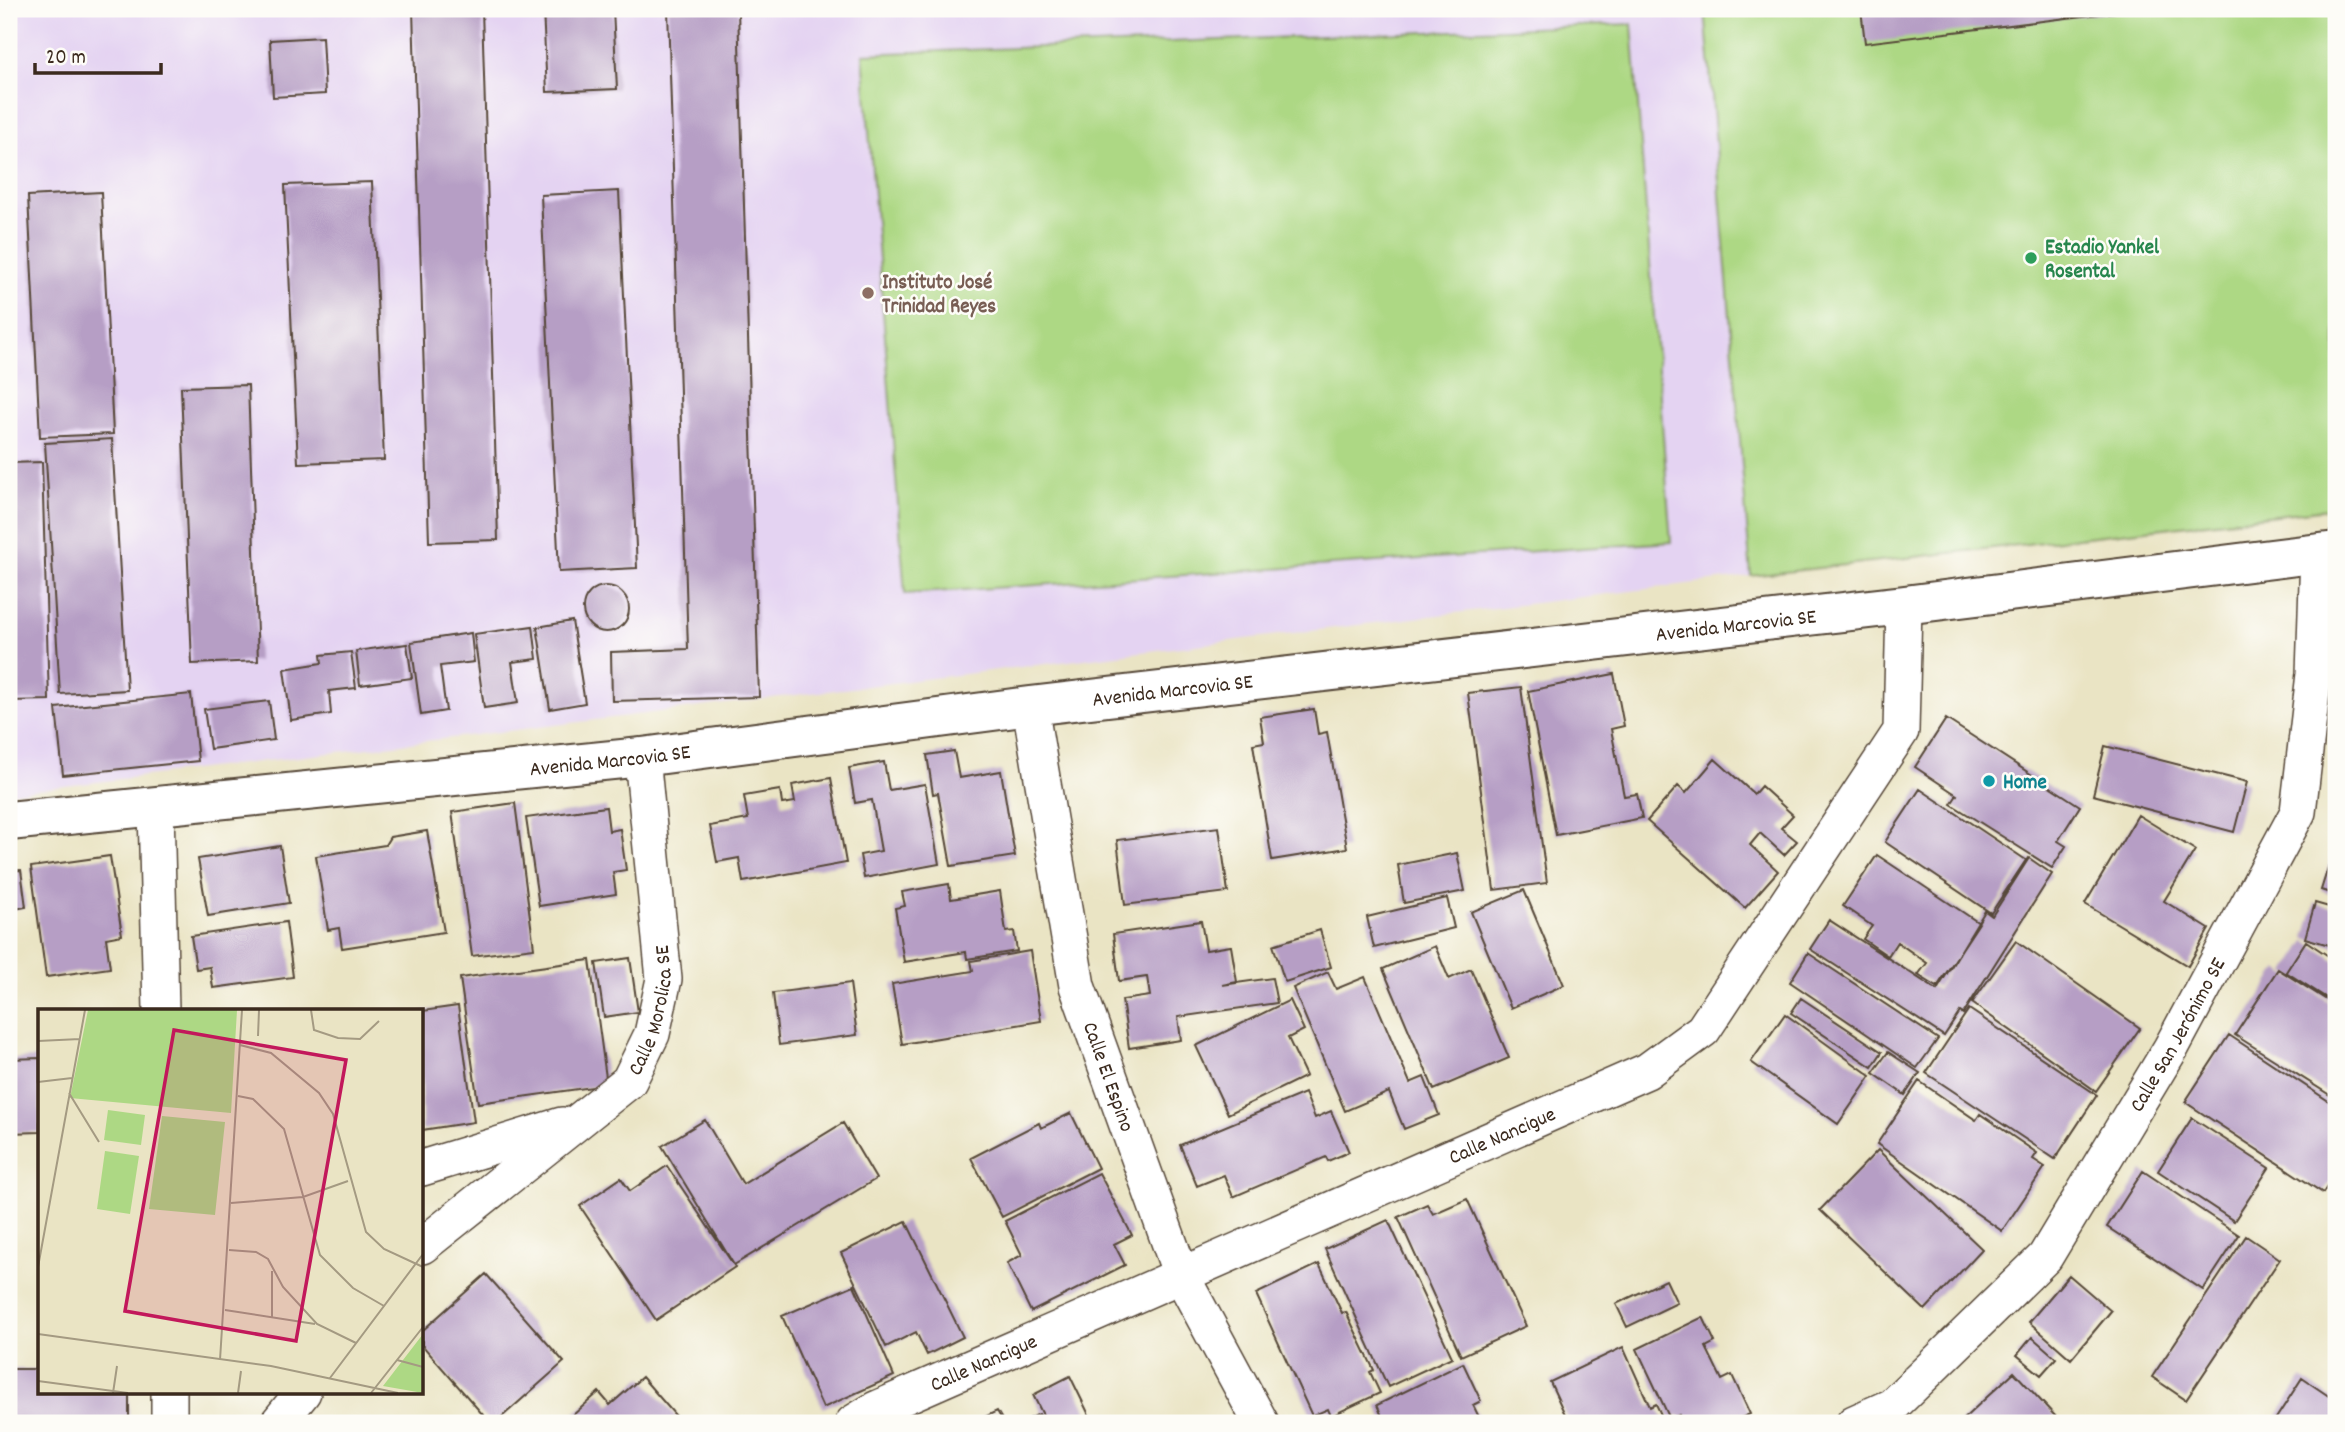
<svg xmlns="http://www.w3.org/2000/svg" width="2345" height="1432" viewBox="0 0 2345 1432" font-family="Dekko,sans-serif">
<style>
.built{fill:#e4d3f2}
.green{fill:#add884;stroke:#748151;stroke-width:2}
.building{fill:#b69ec5}
.lines{fill:none;stroke-linecap:round;stroke-linejoin:round}
.street-casing{stroke:#554637;stroke-width:38}
.secondary-casing{stroke:#554637;stroke-width:42}
.street{stroke:#fff;stroke-width:35}
.secondary{stroke:#fff;stroke-width:38}
.leisure-dot{fill:#2e9e5b;stroke:#fdfcf7;stroke-width:2.5}
.education-dot{fill:#8d6e63;stroke:#fdfcf7;stroke-width:2.5}
.culture-dot{fill:#0f9aa8;stroke:#fdfcf7;stroke-width:2.5}
.labels{text-anchor:middle;stroke-width:5;stroke-linejoin:round;paint-order:stroke}
.leisure-label{font-size:21px;font-weight:bold;fill:#27864d;stroke:#fdfcf7;text-anchor:start}
.education-label{font-size:21px;font-weight:bold;fill:#785e54;stroke:#fdfcf7;text-anchor:start}
.street-label{font-size:21px;fill:#3b2a1e;stroke:#fdfcf7}
.culture-label{font-size:21px;font-weight:bold;fill:#0d838f;stroke:#fdfcf7;text-anchor:start}
.inset-road{fill:none;stroke:#a49a82;stroke-width:2}
.view{fill:#c2185b;fill-opacity:0.15;stroke:#c2185b;stroke-width:3.5}
.inset-edge{fill:none;stroke:#3b2a1e;stroke-width:3.5}
</style>
<rect width="100%" height="100%" fill="#fdfcf7"/>
<filter id="ink" filterUnits="userSpaceOnUse"><feTurbulence type="fractalNoise" baseFrequency=".0143" numOctaves="2"/><feDisplacementMap in="SourceGraphic" scale="14" xChannelSelector="R" yChannelSelector="G"/><feConvolveMatrix kernelMatrix="1 2 1 2 8 2 1 2 1" color-interpolation-filters="sRGB"/></filter>
<filter id="wash" filterUnits="userSpaceOnUse"><feTurbulence type="fractalNoise" baseFrequency=".00686" numOctaves="4" result="noise"/><feDisplacementMap in="SourceGraphic" scale="28" xChannelSelector="R" yChannelSelector="G"/><feGaussianBlur stdDeviation="1.57" result="paint"/><feColorMatrix in="noise" values="0 0 0 0 0 0 0 0 0 0 0 0 0 0 0 0 0 1.4 0 .05"/><feComposite in="paint" operator="in"/></filter>
<g filter="url(#wash)">
<rect width="100%" height="100%" fill="#eae4c4"/>
<path class="built" d="M9 9H1705L1751 576 9 793Z"/>
<path class="green" d="M1705 9H2336V508L1751 576Z
M1632 24 1671 542 905 594 863 54Z"/>
<g id="blocks">
<path class="building" d="M413 9H482L498 540 429 542Z
M543 9H613L617 89 547 92Z
M668 9H738L759 697 612 701 611 652 688 649Z
M1861 9H2132V10L1865 43Z
M322 37 325 94 273 97 270 40Z
M372 182 384 460 298 463 285 185Z
M619 191 637 568 559 572 541 195Z
M101 192 113 434 40 437 28 196Z
M248 385 258 661 192 664 181 387Z
M112 439 127 690 60 694 45 443Z
M42 462 49 700 9 701V463Z
M583 609a23 23 0 1 1 46 0a23 23 0 1 1-46 0Z
M572 621 585 703 550 709 537 627Z
M533 626 537 659 512 662 518 703 484 708 474 634Z
M471 633 474 662 440 666 446 711 421 715 411 642Z
M407 644 412 678 360 685 356 651Z
M351 652 356 688 329 691 331 714 291 720 284 669 322 663 321 655Z
M1614 674 1624 726 1611 729 1624 796 1637 794 1642 818 1556 835 1528 691Z
M1521 687 1547 883 1494 890 1468 693Z
M191 694 198 761 63 775 56 708Z
M269 701 274 740 210 749 204 709Z
M1314 709 1318 734 1327 732 1347 848 1272 860 1253 744 1264 742 1260 717Z
M1946 719 2080 806 2058 841 2066 846 2052 868 1951 804 1957 795 1915 767Z
M2105 746 2247 782 2234 832 2093 795Z
M954 751 959 778 1001 771 1015 856 951 866 938 793 933 794 927 755Z
M1715 759 1754 794 1761 786 1793 815 1781 828 1797 841 1784 855 1760 833 1750 845 1778 871 1745 908 1647 821 1678 786 1686 793Z
M884 762 889 790 925 784 939 864 864 878 860 855 881 851 872 800 855 803 849 768Z
M831 778 846 863 743 882 739 858 717 862 710 826 748 819 744 796 780 790 782 804 795 802 792 785Z
M1920 789 2026 860 1991 913 1885 842Z
M515 803 534 948 472 956 452 812Z
M606 807 609 831 620 829 626 870 613 872 616 894 539 906 526 818Z
M2138 815 2195 850 2164 901 2209 929 2188 966 2085 904Z
M1219 827 1228 892 1125 905 1117 840Z
M427 831 444 932 342 948 339 928 328 930 316 856 385 845 390 837Z
M2336 842V895L2321 890Z
M280 846 289 903 208 916 198 859Z
M1457 853 1465 891 1404 903 1398 865Z
M1877 855 1979 923 1937 987 1918 975 1927 963 1897 942 1888 956 1863 939 1872 926 1843 906Z
M110 856 122 935 106 938 110 968 46 977 31 867Z
M2029 858 2052 874 1963 1014 1960 1012 1944 1036 1810 949 1829 920 1937 990 1985 911 1992 916Z
M21 870 26 907 9 910V871Z
M949 884 951 899 1000 891 1006 932 1014 931 1017 951 967 959 966 952 904 962 895 908 905 906 902 892Z
M1524 890 1564 985 1511 1008 1471 912Z
M1447 898 1454 928 1374 948 1367 917Z
M2315 903 2336 909V947L2305 938Z
M1201 921 1206 950 1231 946 1237 982 1222 985 1272 978 1277 1003 1178 1017 1181 1040 1129 1048 1122 1000 1150 996 1147 977 1119 981 1113 934Z
M286 922 293 977 213 988 210 967 196 969 191 936Z
M1320 930 1331 967 1285 982 1273 945Z
M2016 941 2140 1028 2096 1091 1972 1003Z
M2306 941 2336 961V1004L2286 972Z
M1435 946 1449 979 1471 969 1509 1058 1434 1090 1383 969Z
M1030 951 1041 1021 902 1044 892 984 973 971 971 961Z
M1808 953 1938 1039 1917 1068 1790 982Z
M630 958 638 1012 604 1017 596 963Z
M590 960 607 1085 478 1103 460 978Z
M2278 969 2336 1006V1099L2235 1035Z
M1328 972 1336 989 1365 977 1410 1083 1424 1077 1439 1115 1404 1129 1389 1092 1345 1111 1293 988Z
M850 983 857 1035 779 1045 773 993Z
M1801 998 1882 1052 1872 1067 1791 1013Z
M1290 1000 1304 1030 1288 1038 1306 1076 1228 1114 1196 1046Z
M458 1006 474 1122 422 1130V1011Z
M1969 1009 2097 1095 2055 1159 1926 1073Z
M1785 1014 1871 1076 1838 1124 1751 1062Z
M2229 1035 2336 1106V1173L2323 1193 2185 1102Z
M1888 1052 1920 1073 1905 1095 1873 1073Z
M40 1058V1132L9 1133V1059Z
M1919 1081 1976 1120 1980 1114 2037 1153 2033 1159 2045 1167 2002 1231 1877 1144Z
M1305 1093 1315 1118 1331 1111 1349 1152 1328 1161 1326 1157 1233 1197 1224 1175 1197 1186 1180 1145Z
M1071 1113 1098 1168 1002 1217 971 1158 1039 1123 1041 1128Z
M2192 1118 2269 1168 2234 1221 2158 1171Z
M705 1120 743 1184 843 1123 876 1179 734 1265 662 1146Z
M1878 1150 1982 1249 1925 1310 1820 1210Z
M667 1166 735 1267 656 1320 580 1206 621 1178 630 1191Z
M2143 1171 2239 1235 2203 1290 2107 1227Z
M1099 1173 1132 1235 1114 1244 1125 1265 1031 1312 1007 1263 1022 1255 1005 1221Z
M1467 1199 1526 1326 1461 1356 1398 1217 1427 1204 1433 1214Z
M1388 1220 1452 1357 1388 1387 1325 1249Z
M906 1221 963 1337 927 1355 916 1332 886 1347 841 1253Z
M2246 1236 2280 1259 2186 1400 2152 1377Z
M1319 1264 1342 1313 1346 1312 1374 1370 1370 1372 1380 1393 1331 1416 1328 1409 1312 1416 1256 1294Z
M486 1274 564 1362 495 1423H490L422 1345V1331Z
M2069 1275 2111 1311 2071 1359 2029 1322Z
M1666 1280 1677 1303 1627 1327 1616 1304Z
M854 1285 894 1376 823 1408 782 1316Z
M1703 1317 1715 1342 1706 1347 1722 1380 1732 1375 1750 1414 1730 1423H1683L1679 1415 1670 1419 1637 1349Z
M2032 1337 2056 1358 2041 1375 2017 1355Z
M1623 1347 1650 1407 1656 1404 1665 1423H1569L1550 1382Z
M1463 1363 1481 1401 1473 1405 1480 1419 1472 1423H1385L1377 1405Z
M9 1369H40V1392H129V1423H9Z
M2014 1372 2057 1418 2051 1423H1959Z
M1070 1376 1093 1423H1047L1033 1395Z
M642 1377 682 1423H564L599 1392 610 1405Z
M2302 1378 2336 1401V1423H2273Z
M997 1411 1004 1423H972Z
M1039 1414 1044 1423H1021Z"/>
</g>
</g>
<g filter="url(#ink)">
<use href="#blocks" fill-opacity="0" stroke="#554637" stroke-width="2"/>
<g class="lines">
<g class="street-casing">
<g id="street">
<path id="s1" d="M1030 706 1077 986 1181 1275 1261 1423"/>
<path d="M156 808 161 1010"/>
<path d="M422 1168 562 1125"/>
<path id="s2" d="M422 1246 629 1081 652 1034 664 979 642 757"/>
<path d="M169 1392V1423"/>
<path d="M278 1423 303 1392"/>
<path id="s3" d="M853 1423 876 1409 1647 1071 1703 1030 1901 731 1904 605"/>
<path id="s4" d="M1854 1423 1892 1406 2045 1257 2171 1048 2298 812 2314 674 2318 553"/>
</g>
</g>
<g class="secondary-casing">
<g id="secondary">
<path id="s5" d="M9 821 642 757 1030 706 1904 605 2336 551"/>
</g>
</g>
<use href="#street" class="street"/>
<use href="#secondary" class="secondary"/>
</g>
</g>
<circle class="leisure-dot" cx="2031" cy="258" r="7"/>
<circle class="education-dot" cx="868" cy="293" r="7"/>
<circle class="culture-dot" cx="1989" cy="781" r="7"/>
<g class="labels">
<g class="leisure-label">
<text x="2045" y="253">Estadio Yankel<tspan x="2045" dy="24">Rosental</tspan></text>
</g>
<g class="education-label">
<text x="882" y="288">Instituto José<tspan x="882" dy="24">Trinidad Reyes</tspan></text>
</g>
<g class="street-label">
<text dy="7" stroke="none"><textPath href="#s5" startOffset="1738">Avenida Marcovia SE</textPath></text>
<text dy="7" stroke="none"><textPath href="#s5" startOffset="1171">Avenida Marcovia SE</textPath></text>
<text dy="7" stroke="none"><textPath href="#s5" startOffset="604">Avenida Marcovia SE</textPath></text>
<text dy="7" stroke="none"><textPath href="#s2" startOffset="340">Calle Morolica SE</textPath></text>
<text dy="7" stroke="none"><textPath href="#s4" startOffset="514">Calle San Jerónimo SE</textPath></text>
<text dy="7" stroke="none"><textPath href="#s1" startOffset="380">Calle El Espino</textPath></text>
<text dy="7" stroke="none"><textPath href="#s3" startOffset="710">Calle Nancigue</textPath></text>
<text dy="7" stroke="none"><textPath href="#s3" startOffset="144">Calle Nancigue</textPath></text>
</g>
<g class="culture-label">
<text x="2003" y="788">Home</text>
</g>
</g>
<g transform="translate(38 1009)">
<rect width="385" height="385" fill="#eae4c4"/>
<path d="M50 1H199L193 104 32 89ZM70 101 107 106 103 136 66 131ZM124 107 187 113 177 206 111 200ZM67 142 101 147 92 205 59 200ZM385 325V384L345 377Z" fill="#add884"/>
<path class="inset-road" d="M273 1 276 21 300 29 322 30 341 12M220 27 221 1M0 32 42 30M202 36 233 44 281 84 295 105 328 223 346 240 385 258M0 73 34 69M31 84 61 133M200 87 215 90 246 120 282 246 315 279 346 297M193 194 265 188 310 172M191 241 218 243 230 250 245 278 279 315 318 334M0 258 47 1M234 262V308M187 301 277 315M0 325 233 357 360 384M182 351 204 1M359 351 385 358M292 369 385 245M0 372 90 384M75 384 79 357M200 384 203 362M333 384 385 318"/>
<path class="view" d="M136 21 308 51 258 332 87 302Z"/>
<rect width="385" height="385" class="inset-edge"/>
</g>
<rect width="2345" height="1432" fill="none" stroke="#fdfcf7" stroke-width="35"/>
<path d="M35 63v10h126v-10" fill="none" stroke="#3b2a1e" stroke-width="3.5"/>
<text x="46" y="63" font-size="21" fill="#3b2a1e" stroke="#fdfcf7" stroke-width="5" paint-order="stroke">20 m</text>
</svg>
